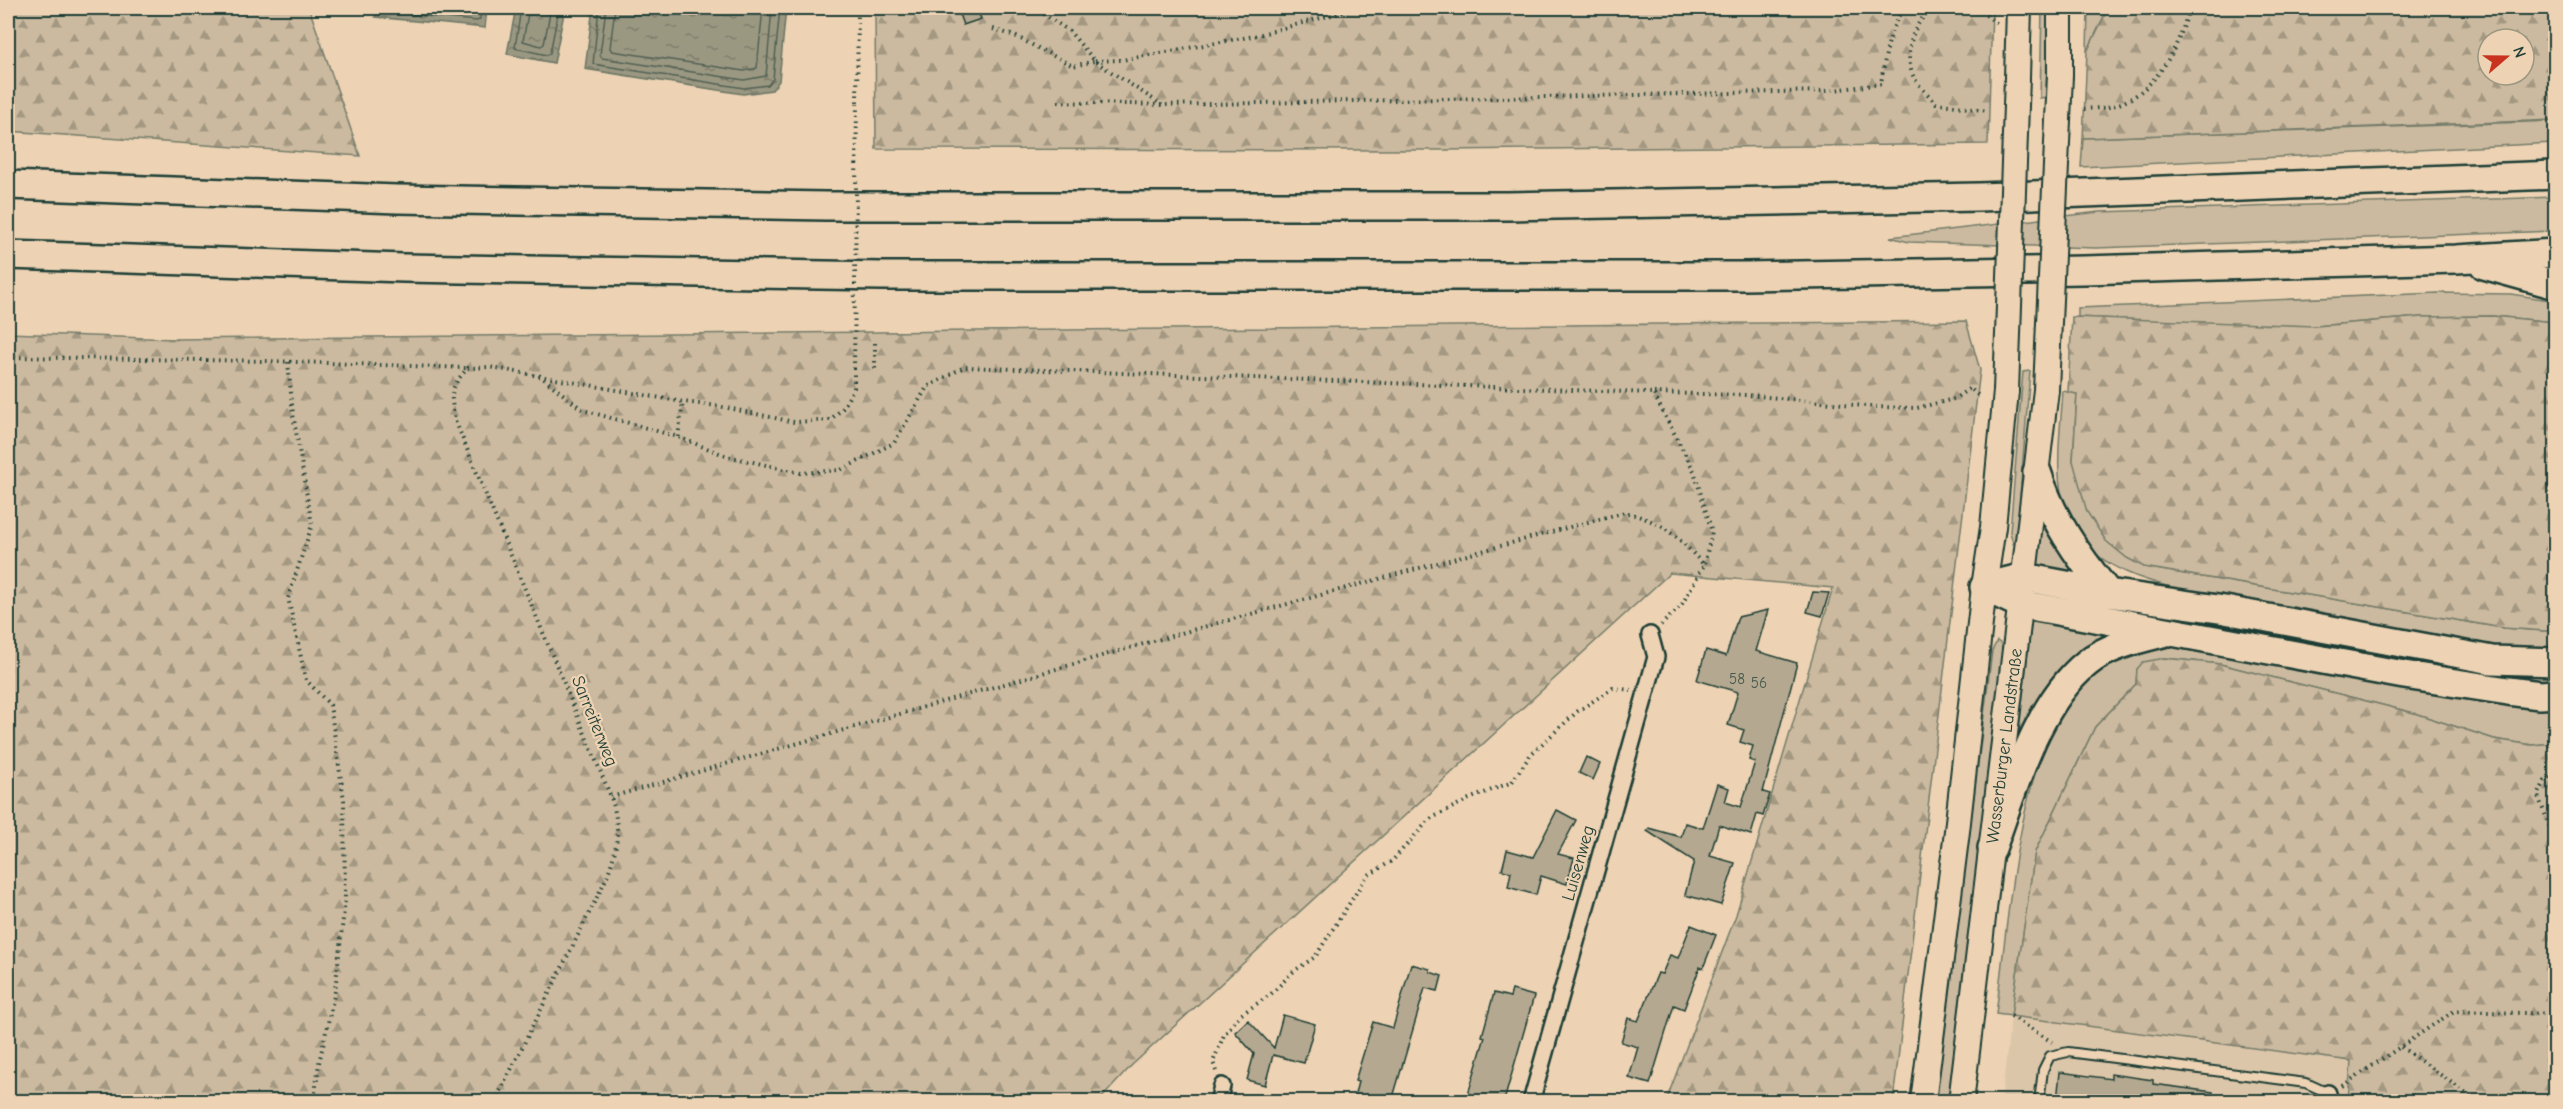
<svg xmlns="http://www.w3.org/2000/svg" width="2563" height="1109" viewBox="0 0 2563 1109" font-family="'Comic Neue',sans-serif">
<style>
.built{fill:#dcc6a9}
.green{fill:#cbba9f;stroke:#757c6a;stroke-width:1.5}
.forest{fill:url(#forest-firs);stroke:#757c6a;stroke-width:1.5;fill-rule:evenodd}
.water{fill:url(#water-ripples);stroke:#697463;stroke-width:1.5}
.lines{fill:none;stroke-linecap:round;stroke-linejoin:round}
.shore{stroke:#516153;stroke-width:1.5}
.building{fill:#b4a990;stroke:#1f3d34;stroke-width:1.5}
.service-casing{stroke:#1f3d34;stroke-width:12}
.minor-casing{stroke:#1f3d34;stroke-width:20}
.primary-casing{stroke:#1f3d34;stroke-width:28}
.motorway-casing{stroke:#1f3d34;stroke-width:32}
.path{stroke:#1f3d34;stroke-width:4;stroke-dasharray:1.5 4.5;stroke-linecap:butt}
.service{stroke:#edd3b4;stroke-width:8}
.minor{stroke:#edd3b4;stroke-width:15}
.primary{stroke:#edd3b4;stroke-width:24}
.motorway{stroke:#edd3b4;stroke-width:27}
.primary-bridge-casing{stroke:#1f3d34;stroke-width:28;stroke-linecap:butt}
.path-bridge{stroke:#1f3d34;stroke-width:4;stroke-dasharray:1.5 4.5;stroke-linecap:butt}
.primary-bridge{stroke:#edd3b4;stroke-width:24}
.labels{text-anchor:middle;stroke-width:4.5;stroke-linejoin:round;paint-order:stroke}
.number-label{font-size:15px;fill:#44584b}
.street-label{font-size:18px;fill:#1f3d34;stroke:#edd3b4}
</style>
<defs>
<pattern id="forest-firs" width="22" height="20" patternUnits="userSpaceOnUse" patternTransform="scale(1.5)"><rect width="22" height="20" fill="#cbba9f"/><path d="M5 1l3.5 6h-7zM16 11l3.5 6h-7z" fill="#a49882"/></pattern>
<pattern id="water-ripples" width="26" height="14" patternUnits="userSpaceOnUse" patternTransform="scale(1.5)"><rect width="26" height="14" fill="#9b9882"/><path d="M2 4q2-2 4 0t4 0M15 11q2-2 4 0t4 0" fill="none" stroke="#7e7d6b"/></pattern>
</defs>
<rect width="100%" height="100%" fill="#edd3b4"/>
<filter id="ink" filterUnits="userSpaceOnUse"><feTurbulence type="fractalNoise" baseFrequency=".0167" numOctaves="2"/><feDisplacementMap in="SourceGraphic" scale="12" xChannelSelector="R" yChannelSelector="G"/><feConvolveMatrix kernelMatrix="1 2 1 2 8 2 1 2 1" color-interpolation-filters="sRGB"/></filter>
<g filter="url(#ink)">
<path class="built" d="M2011 1016 2351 1061 2348 1101 2001 1102Z"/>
<path class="green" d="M2042 8H2048L2046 97 2040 98Z
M2088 8H2108L2087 52Z
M2555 121V143L2081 167 2083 138Z
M2555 197V231L2096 248 1909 242 1890 237 2099 212Z
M2438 293 2511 294 2556 301 2555 322 2492 316 2421 317 2316 326 2224 324 2078 317V308Z
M2030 371 2017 534 2013 543 2010 532 2023 372Z
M2063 391 2077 394 2073 461 2144 567 2503 628 2545 631 2555 630V647L2540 650C2453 643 2369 626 2284 610 2236 600 2185 594 2138 577 2117 569 2096 558 2082 540 2048 498 2060 441 2063 391Z
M2041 511 2078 575 2036 566Z
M2037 586 2432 662 2522 675 2555 673V685L2519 684 2035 591Z
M2032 616 2122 631 2018 741Z
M1997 641 2003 645V661L1948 1101 1936 1102 1992 651Z
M2157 645 2200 647 2555 703V743L2532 745 2494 739 2414 713 2220 664 2165 658 2137 669 2136 684 2095 727 2035 852 2011 1016 1996 1014C2008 919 2014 820 2050 730 2058 712 2073 692 2087 678 2107 659 2131 653 2157 645Z"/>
<path class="forest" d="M8 8H309L360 156 8 131Z
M875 8H1992L1988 144 1442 150 876 149Z
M2108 8H2555V120L2083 138 2087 52ZM2488 39H2524V75H2488Z
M2492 316 2555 322V630L2545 631 2503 628 2144 567 2127 558 2106 541 2087 512 2073 461 2077 394 2068 392 2072 317 2316 326 2421 317Z
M1966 321 1980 370 1893 1101H1666L1736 915 1833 588 1670 573 1132 1065 1099 1101H8V333L174 339Z
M2165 658 2220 664 2414 713 2494 739 2532 745 2555 743V1101H2348L2351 1061 2011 1016 2035 852 2095 727 2136 684 2137 669 2143 662Z"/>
<path class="water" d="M376 8H487L485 28 375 17Z
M516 8H565L554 63 507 54Z
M593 8H786L779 81 772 90 743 94 585 69Z"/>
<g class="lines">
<path class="shore" d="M381 8 384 12 477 21 480 19 481 8
M521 8 515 48 547 55 550 53 559 8
M529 8 523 41 541 46 544 44 551 8
M599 8 593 64 744 88 768 85 773 79 780 8
M606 8 600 55 602 58 744 80 766 76 772 8
M615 8 610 48 612 51 744 71 757 68 763 8"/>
</g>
<path class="building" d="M966 8H977L981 19 963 25 959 14Z
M1813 592 1829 593 1822 616 1807 612Z
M1768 610 1756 651 1797 663 1763 792 1770 794 1763 816 1757 814 1751 835 1719 825 1710 856 1735 863 1721 905 1685 895 1694 861 1647 831 1649 828 1681 837 1685 823 1703 828 1717 784 1729 788 1725 802 1741 807 1755 762 1749 760 1753 746 1740 742 1744 730 1728 725 1738 692 1697 680 1706 650 1726 656 1738 617Z
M1586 757 1600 764 1593 780 1579 773Z
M1557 810 1576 820 1558 854 1574 858 1567 884 1541 876 1536 895 1508 887 1511 872 1502 870 1507 850 1533 857Z
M1691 925 1716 935 1703 968 1700 967 1684 1009 1674 1005 1650 1084 1629 1078 1638 1047 1621 1042 1628 1018 1638 1021 1658 973 1662 974 1670 955 1678 958Z
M1411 964 1430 969V972L1442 976 1438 991 1425 988 1392 1101H1353L1358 1082 1355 1081 1373 1022 1393 1028Z
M1512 990 1534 996 1504 1101H1481L1482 1098 1468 1094 1485 1037 1482 1036 1494 993 1510 997Z
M1283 1015 1315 1024 1304 1063 1273 1055 1265 1085 1247 1080 1254 1054 1235 1032 1248 1020 1274 1048Z
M2060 1072 2111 1079V1074L2153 1080V1084L2213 1092V1101H2057Z"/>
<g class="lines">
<g class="service-casing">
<path id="service" d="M2039 1102 2043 1070 2050 1056 2068 1052 2306 1083 2328 1093"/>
</g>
<g class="minor-casing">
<path id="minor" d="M2328 1093 2329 1102
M1218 1102 1222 1086
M1531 1102 1656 657 1650 635"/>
</g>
<g class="primary-casing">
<path id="primary" d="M2060 8V75
M2017 77 2019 8
M1923 1102 1957 831 1984 587 1993 527 2006 391
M1961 1102 2046 390"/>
</g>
<g class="motorway-casing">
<path id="motorway" d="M8 185 397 199 826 206H1508L1979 197 2556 175
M8 255 404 268 882 276H1745L2084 270 2456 259 2556 253
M2484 265 2556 285
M2037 472C2052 519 2077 555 2108 593
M1984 587 2020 604 2404 675 2508 691 2540 695 2556 694
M1984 587 2024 577 2108 593 2225 610 2492 660 2556 662
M1992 848C2014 788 2036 704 2087 663 2108 646 2139 639 2163 633"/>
</g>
<path class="path" d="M1937 8C1914 16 1904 51 1912 73 1916 84 1928 94 1936 103L1988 111
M1976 8 1998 24
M993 29 1015 36 1073 66 1095 61 1069 31 1035 8
M1095 61 1122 60 1254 36 1358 8
M1096 62 1162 105
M857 102 858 8
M1058 102 1163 105 1826 91 1881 84C1884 64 1890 19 1906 8
M2084 109C2093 108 2103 109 2112 106 2154 96 2180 46 2189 8
M875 343V369
M8 357 268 361 467 368
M288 362 293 414 312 525 288 598 306 680 330 705 344 800 345 901 335 991 319 1063 314 1102
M539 375 583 410 678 437 727 456 801 473 841 470 894 443 927 387 964 367 1653 393 1694 471 1712 532 1704 565
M1654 393 1746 395 1876 407 1917 408 1954 399 1970 388 1981 398
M678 437 683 402
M2556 775 2545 781 2538 796 2556 843
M611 797 1185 632 1625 512C1667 524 1675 534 1704 565L1681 606 1661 625
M2011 1016 2052 1042
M2401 1047 2479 1102
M1216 1071 1213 1062 1224 1035 1239 1016 1271 994 1294 971 1315 957 1367 876 1392 861 1430 819 1469 799 1512 782 1531 754 1578 711 1613 688 1631 690
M2342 1086 2454 1011 2556 1014
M495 1102 606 879C618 847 621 830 611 797L455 420C450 394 449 388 468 368L489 367 683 402 718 406 794 422 830 420 843 408 854 388V369"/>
<use href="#service" class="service"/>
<use href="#minor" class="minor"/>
<use href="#primary" class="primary"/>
<use href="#motorway" class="motorway"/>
<g class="primary-bridge-casing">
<path id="primary-bridge" d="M2046 390 2060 75
M2006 391 2017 77"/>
</g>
<path class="path-bridge" d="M854 369 857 102"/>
<use href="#primary-bridge" class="primary-bridge"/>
</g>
</g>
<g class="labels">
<g class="number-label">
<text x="1737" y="684">58</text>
<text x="1759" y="688">56</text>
</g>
<g class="street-label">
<text transform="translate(595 721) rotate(68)" y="6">Sarreiterweg</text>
<text transform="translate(2004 746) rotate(-83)" y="6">Wasserburger Landstraße</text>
<text transform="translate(1578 863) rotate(-74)" y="6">Luisenweg</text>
</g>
</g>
<rect width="2563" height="1109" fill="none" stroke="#edd3b4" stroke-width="30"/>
<rect x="15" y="15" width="2533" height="1079" fill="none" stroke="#1f3d34" stroke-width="2" filter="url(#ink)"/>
<g transform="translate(2506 57) rotate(70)"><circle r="28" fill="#edd3b4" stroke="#9b9781" stroke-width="1.5"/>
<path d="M0-4.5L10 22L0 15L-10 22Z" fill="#c8321e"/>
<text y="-9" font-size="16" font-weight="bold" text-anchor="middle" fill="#1f3d34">N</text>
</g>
</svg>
